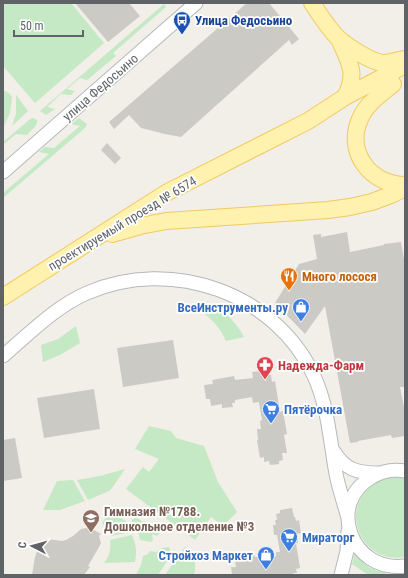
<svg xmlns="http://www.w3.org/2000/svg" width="408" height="578" viewBox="0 0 408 578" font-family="'Roboto Condensed',sans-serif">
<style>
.green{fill:#c5e8c5}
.building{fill:#cccac5}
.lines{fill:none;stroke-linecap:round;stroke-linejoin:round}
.minor-casing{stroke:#b5b8bc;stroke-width:15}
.major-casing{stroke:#f2c960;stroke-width:18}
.minor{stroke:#fff;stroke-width:13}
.major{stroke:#fff2af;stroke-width:16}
.labels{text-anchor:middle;stroke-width:3.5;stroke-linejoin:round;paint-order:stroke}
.transit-label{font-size:13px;font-weight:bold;fill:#164399;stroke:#fff;text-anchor:start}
.street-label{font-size:13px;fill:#5f6368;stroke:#fff}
.food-label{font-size:13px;font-weight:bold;fill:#c56008;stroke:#fff;text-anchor:start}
.shop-label{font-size:13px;font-weight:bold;fill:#366cbe;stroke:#fff;text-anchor:end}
.health-label{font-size:13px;font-weight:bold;fill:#be3a42;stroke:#fff;text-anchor:start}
.education-label{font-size:13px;font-weight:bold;fill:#785e54;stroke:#fff;text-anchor:start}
</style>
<rect width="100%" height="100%" fill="#f1efe8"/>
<path class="green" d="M3 3H71L104 43 35 103 3 66Z
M164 4 166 7 113 53 116 56 87 80 80 78 67 89 75 91 71 95 61 94 47 107 55 109 46 115 40 111Z
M3 90 9 93 12 97 10 113 3 128Z
M16 95 28 111 12 126 16 114Z
M33 118 37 120C38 126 31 130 27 135L16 134 3 145V142L29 120Z
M79 118 87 124 85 128 3 198V193L49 154 39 152 45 147 54 148 80 126 71 124Z
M216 308C229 315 237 324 244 337L226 341C221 329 213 320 202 312Z
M76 326 80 343 60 355 43 362 41 345 58 339Z
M149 426 171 431 176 438 204 446 218 482 237 512 223 526 211 517 195 540 126 489 143 467 149 472 159 459 135 449Z
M125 469 112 488 109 491 88 500 77 480 100 476Z
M394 477 405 478V557C362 565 337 509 374 484 380 480 387 478 394 477Z
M73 480 85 501 60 510H43L57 481Z
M111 510 128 523 126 533 111 536 109 530 102 523Z
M136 517 160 533 157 536 152 534 153 540 151 542 140 540 138 531 134 524 132 526V520Z
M132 535C136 544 137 552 135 562L104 563C110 556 111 549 110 540Z
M169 547 171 555 158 575H136L141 565 143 556 148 554 150 551 156 552 162 548Z
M185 547 195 554V572L193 575H165Z
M355 554C364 565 372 571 386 573L384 575H368L352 564Z"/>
<path class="building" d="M75 3H129L140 16 108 42Z
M247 3H269L299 39 292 45 289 40 181 137 160 133H161L141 128 129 115 114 129 109 122Z
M107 143 121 158 115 164 101 150Z
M347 232 350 252 384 245V244L401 242 405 265V387H400L405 412V436L392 438 391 435 358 441V442L350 443 325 306 305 334 275 303 299 264 317 259 313 235 321 234V237Z
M173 340 179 378 123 387 117 348Z
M261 371V373L267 372V375H271L272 382 275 381 280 412 283 411 287 434 284 435 287 453H282L283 460 279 461V464L270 465 269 461 264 462V457L260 458 257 440H258L257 429H261L260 421 262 420 259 402 253 403 252 397 235 400V403H232L233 407 222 408V404L211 406 210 399H206L204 385 213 384 212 380 234 376 235 380 253 378 252 372Z
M94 389 100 429 44 438 37 398Z
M15 438 22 478 3 481V440Z
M292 508 294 517H295L296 521 299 520 301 533 297 534 298 543H296L300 568 296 569 297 573H293V575H235L234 574H232L231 567H236L235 561 246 560 245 556 254 554 255 557H259V559L276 556V552H280L277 535H274L273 525H276L275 520H277L276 514 280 513V510Z
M86 528 94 530 101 534 99 536 101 543 99 547 88 566 90 567 84 575H32L35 557 37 551 46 539H48L62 541 66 540 73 536 81 529Z"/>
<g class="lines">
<g class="minor-casing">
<path id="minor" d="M3 172 196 3
M3 356C30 333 55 307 87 293 171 256 276 293 314 376 328 406 330 441 336 474 339 489 344 503 348 518
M333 450C345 470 357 473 379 473
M405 471C394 469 382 471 372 477 326 503 351 573 405 566
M341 575 347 551 348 531"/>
</g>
<g class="major-casing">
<path id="major" d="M312 3C320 15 328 28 338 38 347 46 372 63 384 63 391 63 398 60 405 59
M339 39C349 62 358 73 345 97
M393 84C381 94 366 104 360 119 345 152 371 185 405 185
M112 234 140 226 166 221 299 212 328 210 350 207 372 202 393 194 405 188
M3 297 166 193 308 121 345 97 405 65"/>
</g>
<use href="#minor" class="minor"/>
<use href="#major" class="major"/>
</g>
<defs>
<g id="bus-pin" transform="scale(0.9)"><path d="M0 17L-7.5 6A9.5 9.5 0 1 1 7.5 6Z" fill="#1a4fb4" stroke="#fff"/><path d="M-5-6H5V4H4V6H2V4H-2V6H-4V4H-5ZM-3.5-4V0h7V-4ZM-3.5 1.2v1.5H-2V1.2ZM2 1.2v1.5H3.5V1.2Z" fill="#fff"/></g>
<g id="restaurant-pin" transform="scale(0.9)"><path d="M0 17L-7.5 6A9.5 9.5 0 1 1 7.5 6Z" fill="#e8710a" stroke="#fff"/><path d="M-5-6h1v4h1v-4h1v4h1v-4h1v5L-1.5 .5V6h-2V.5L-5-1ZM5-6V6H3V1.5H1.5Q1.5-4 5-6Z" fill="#fff"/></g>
<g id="shop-pin" transform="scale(0.9)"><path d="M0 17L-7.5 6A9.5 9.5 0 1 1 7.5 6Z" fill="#3f7fe0" stroke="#fff"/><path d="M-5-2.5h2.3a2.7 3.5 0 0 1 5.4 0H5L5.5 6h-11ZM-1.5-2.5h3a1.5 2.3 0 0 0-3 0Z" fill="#fff"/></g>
<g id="pharmacy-pin" transform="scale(0.9)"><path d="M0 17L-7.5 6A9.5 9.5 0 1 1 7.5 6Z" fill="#e0444e" stroke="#fff"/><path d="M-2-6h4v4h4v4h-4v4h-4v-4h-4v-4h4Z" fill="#fff"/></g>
<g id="supermarket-pin" transform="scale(0.9)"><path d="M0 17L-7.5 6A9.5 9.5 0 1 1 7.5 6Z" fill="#3f7fe0" stroke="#fff"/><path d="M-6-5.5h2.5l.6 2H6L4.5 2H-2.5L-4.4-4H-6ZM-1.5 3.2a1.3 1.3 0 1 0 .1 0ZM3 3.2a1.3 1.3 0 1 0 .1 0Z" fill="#fff"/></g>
<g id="school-pin" transform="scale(0.9)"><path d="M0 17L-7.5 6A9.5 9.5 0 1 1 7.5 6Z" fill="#8d6e63" stroke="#fff"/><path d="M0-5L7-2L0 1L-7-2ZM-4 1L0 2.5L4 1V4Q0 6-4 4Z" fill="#fff"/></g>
</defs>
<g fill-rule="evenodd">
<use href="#bus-pin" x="182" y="20"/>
<use href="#restaurant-pin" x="289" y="276"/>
<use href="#shop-pin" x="301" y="307"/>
<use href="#pharmacy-pin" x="265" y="365"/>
<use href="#supermarket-pin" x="271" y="409"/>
<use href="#school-pin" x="91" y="518"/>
<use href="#supermarket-pin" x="289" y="537"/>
<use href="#shop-pin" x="266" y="555"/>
</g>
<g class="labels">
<g class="transit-label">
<text x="195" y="25">Улица Федосьино</text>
</g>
<g class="street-label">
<text transform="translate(100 87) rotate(-41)" y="5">улица Федосьино</text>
<text transform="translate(122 223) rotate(-31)" y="5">проектируемый проезд № 6574</text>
</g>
<g class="food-label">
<text x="302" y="281">Много лосося</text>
</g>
<g class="shop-label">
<text x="288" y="312">ВсеИнструменты.ру</text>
<text x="284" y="414" text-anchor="start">Пятёрочка</text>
<text x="302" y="542" text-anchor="start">Мираторг</text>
<text x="253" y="560">Стройхоз Маркет</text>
</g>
<g class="health-label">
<text x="278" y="370">Надежда-Фарм</text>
</g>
<g class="education-label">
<text x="104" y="516">Гимназия №1788.<tspan x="104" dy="15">Дошкольное отделение №3</tspan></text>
</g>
</g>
<rect width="408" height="578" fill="none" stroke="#5f6368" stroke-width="8"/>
<g transform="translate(32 546) rotate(276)" stroke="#ffffff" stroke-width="3" paint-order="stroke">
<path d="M0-3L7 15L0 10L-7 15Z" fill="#5f6368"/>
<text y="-6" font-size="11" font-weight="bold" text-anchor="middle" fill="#5f6368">С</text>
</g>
<path d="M14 30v6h69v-6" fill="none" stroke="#5f6368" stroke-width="2"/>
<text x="20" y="30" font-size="12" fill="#5f6368" stroke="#ffffff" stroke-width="3" paint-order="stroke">50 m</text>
</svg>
